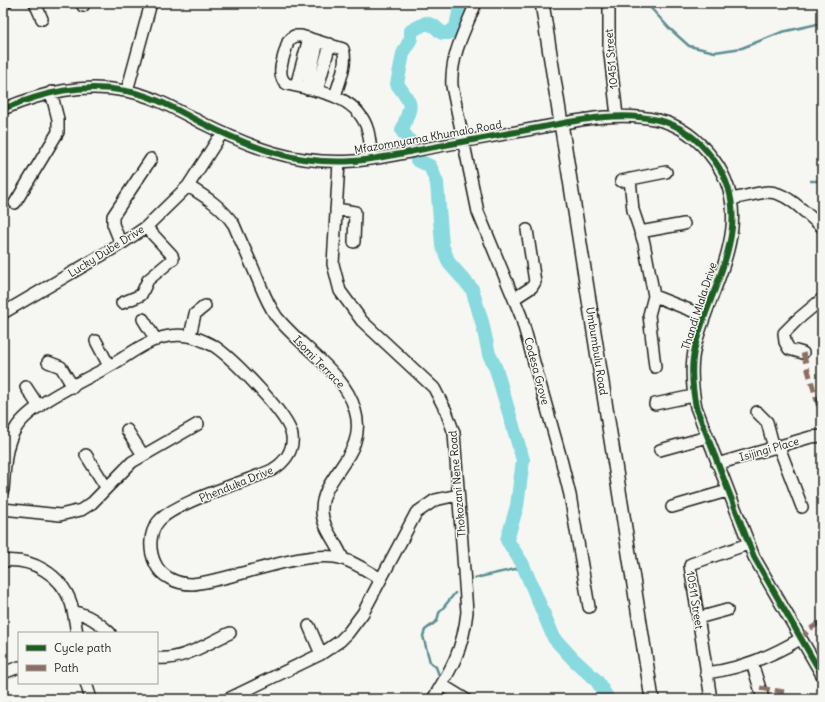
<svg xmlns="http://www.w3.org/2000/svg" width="825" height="702" viewBox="0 0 825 702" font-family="Delius,sans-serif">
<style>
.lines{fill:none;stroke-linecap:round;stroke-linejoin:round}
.stream{stroke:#5d8e91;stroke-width:2.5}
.river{stroke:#88dadf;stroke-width:14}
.minor-casing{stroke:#1c1c1c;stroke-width:14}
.major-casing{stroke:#1c1c1c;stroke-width:16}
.minor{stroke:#f6f6f2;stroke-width:11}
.major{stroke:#f6f6f2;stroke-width:13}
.quiet{stroke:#8d6e63;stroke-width:5;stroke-dasharray:10 5;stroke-linecap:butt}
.cycleway-casing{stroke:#f6f6f2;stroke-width:8}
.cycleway{stroke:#1b5e20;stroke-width:6}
.labels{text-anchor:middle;stroke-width:3;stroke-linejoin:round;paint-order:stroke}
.street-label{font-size:11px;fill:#1c1c1c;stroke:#f6f6f2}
</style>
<rect width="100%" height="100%" fill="#f6f6f2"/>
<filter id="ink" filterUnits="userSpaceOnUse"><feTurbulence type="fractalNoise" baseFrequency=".025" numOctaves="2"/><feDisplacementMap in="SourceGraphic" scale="8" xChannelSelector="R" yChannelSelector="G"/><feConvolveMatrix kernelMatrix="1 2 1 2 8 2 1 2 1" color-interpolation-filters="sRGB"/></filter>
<g filter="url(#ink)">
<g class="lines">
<path class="stream" d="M649 6 669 28 689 46 715 52 742 48 782 32 822 23
M811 181H822
M475 578 524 567
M438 680 440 678 436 667 430 662 423 636 425 630 437 621 439 613 455 593
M426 699 430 693"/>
<path class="river" d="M461 3 456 27 449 33H442L434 26 426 23 411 31V38L403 54 397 84C416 109 410 104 402 131L412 144 417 160 430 166 437 183 442 245 449 263 472 289 482 322 489 354 496 369 523 460 517 506 507 540 522 563 554 638 573 659 597 681 608 699"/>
<g class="minor-casing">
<path id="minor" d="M35 3 42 19
M82 3 83 6
M476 3C465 29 450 57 452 86L478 212 521 316 560 455 570 495 589 607
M609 3V46L617 116
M3 4 6 3
M296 86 309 38
M307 89 318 41
M127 91 151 3
M317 91 330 44
M335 96C339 83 348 62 343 49L301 36H294L288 42C285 54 274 76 287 84 317 91 358 95 368 131 370 140 371 150 372 159
M3 109C44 92 82 83 126 91 152 95 177 110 200 122 252 148 295 165 354 161 379 159 404 153 429 148 467 141 505 134 543 127 580 120 620 111 658 120 681 125 700 141 714 160 759 221 710 286 695 347 690 367 692 387 696 407L754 557 822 675
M339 162 333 264 340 291 362 321 434 388 446 411 454 433 467 612C463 649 452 668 433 699
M630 179 633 210 644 243 654 296 649 315 655 367
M621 181 666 172
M188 186C206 197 222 207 234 225 241 242 249 258 256 275 262 289 267 303 276 316 299 346 345 372 355 410 369 456 320 475 322 512 323 529 337 543 343 559
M731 199C743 197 756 193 768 192 788 192 807 215 822 227
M15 203 58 132V119L51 92
M336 209 355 212 354 242
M640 232 684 224
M121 244 113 224V216L151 159
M654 296 705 316
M515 298 532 287 535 282 527 230
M122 303 141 295 148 280 173 259 172 255 146 227
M3 313 121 244 146 227 188 186 222 133
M143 319 156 340
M190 336 195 314 205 306
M96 341 109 366
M803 353 789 349 785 342 784 333 797 320 822 299
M48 362 61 367 73 387
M26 387 39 407
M655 404 693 396
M757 412 767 422 774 448
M127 430 143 455
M779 447 802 507
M660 450 707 437
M86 455 106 487
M717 464 811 437 822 436
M3 490C5 470 4 446 16 428 31 404 83 381 108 367 126 357 144 342 164 337 172 335 181 335 188 336 197 337 206 342 214 346 232 358 290 416 292 436 294 451 284 463 272 470 246 482 174 502 158 522 149 533 149 550 155 563 161 577 177 584 192 584 231 581 309 547 343 559 356 563 369 572 381 579
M672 507 727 491
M3 509 60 515 81 510 92 503 132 462 198 424
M3 561C32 558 61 574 71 603 74 612 75 623 77 633
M73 612C88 614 99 623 110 633
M698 618 727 610
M309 626 321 654
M157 658C182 661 208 643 230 633
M752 663 762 695
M3 673 19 667
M706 673C741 669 770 657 800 639
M86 683 91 699
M442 685 465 699
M228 699 321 654 340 641 348 633 363 613 416 513 435 500 458 495
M711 699 690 566 691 564 748 544"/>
</g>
<g class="major-casing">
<path id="major" d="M542 3 652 699"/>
</g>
<use href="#minor" class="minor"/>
<use href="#major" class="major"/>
<path class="quiet" d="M3 35 4 39
M803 353 822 418
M800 639 810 629 822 621
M760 688 784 692"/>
<g class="cycleway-casing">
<path id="cycleway" d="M3 109C44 92 82 83 126 91 152 95 177 110 200 122 252 148 295 165 354 161 379 159 404 153 429 148 467 141 505 134 543 127 580 120 620 111 658 120 681 125 700 141 714 160 759 221 710 286 695 347 690 367 692 387 696 407L754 557 822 675"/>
</g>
<use href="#cycleway" class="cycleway"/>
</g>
</g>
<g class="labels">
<g class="street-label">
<text transform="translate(611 59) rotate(-95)" y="4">10451 Street</text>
<text transform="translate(428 137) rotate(-10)" y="4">Mfazomnyama Khumalo Road</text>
<text transform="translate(106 251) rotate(-32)" y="4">Lucky Dube Drive</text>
<text transform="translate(699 306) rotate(-72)" y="4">Thandi Mlala Drive</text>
<text transform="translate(597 351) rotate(81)" y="4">Umbumbulu Road</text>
<text transform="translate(319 362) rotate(46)" y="4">Isomi Terrace</text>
<text transform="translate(537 371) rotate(75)" y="4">Codesa Grove</text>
<text transform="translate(769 449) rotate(-16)" y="4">Isijingi Place</text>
<text transform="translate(236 484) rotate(-22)" y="4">Phenduka Drive</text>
<text transform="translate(457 484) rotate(-95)" y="4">Thokozani Nene Road</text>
<text transform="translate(695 600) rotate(81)" y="4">10511 Street</text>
</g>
</g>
<rect width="825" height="702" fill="none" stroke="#f6f6f2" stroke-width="16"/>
<rect x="8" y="8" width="809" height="686" fill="none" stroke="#1c1c1c" stroke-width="1.5" filter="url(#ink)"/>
<rect x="18" y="632" width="140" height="52" fill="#f6f6f2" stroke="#9f9f9c"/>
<rect x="26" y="645" width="20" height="6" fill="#1b5e20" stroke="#9f9f9c"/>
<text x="54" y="652" font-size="12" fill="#1c1c1c">Cycle path</text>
<rect x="26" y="665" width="20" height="6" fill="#8d6e63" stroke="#9f9f9c"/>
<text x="54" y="672" font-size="12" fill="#1c1c1c">Path</text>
</svg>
